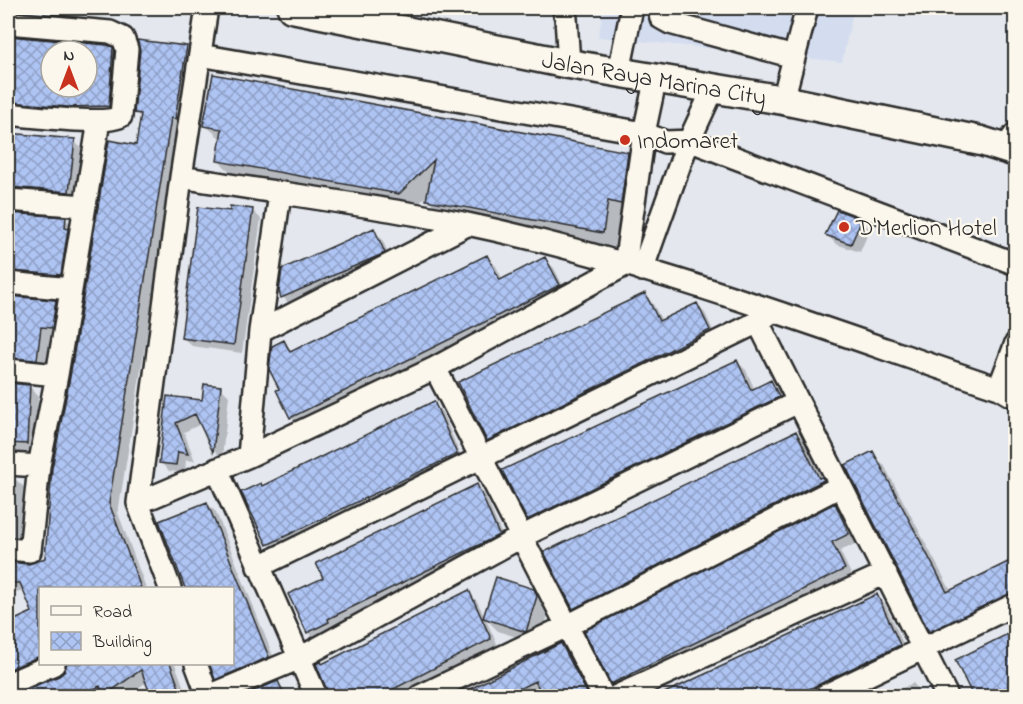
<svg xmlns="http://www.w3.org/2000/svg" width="1023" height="704" viewBox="0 0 1023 704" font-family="'Indie Flower',sans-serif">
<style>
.built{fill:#d4ddf0}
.shadow{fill:#0003;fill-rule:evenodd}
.building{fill:url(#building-cross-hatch);stroke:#2b2b2b;stroke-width:1.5;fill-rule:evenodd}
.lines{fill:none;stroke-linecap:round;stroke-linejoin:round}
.minor-casing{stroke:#2b2b2b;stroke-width:26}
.secondary-casing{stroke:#2b2b2b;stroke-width:33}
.minor{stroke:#fbf7ec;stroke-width:21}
.secondary{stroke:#fbf7ec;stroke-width:28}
.poi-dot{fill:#c8321e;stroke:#fbf7ec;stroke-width:2}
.labels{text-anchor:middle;stroke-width:4.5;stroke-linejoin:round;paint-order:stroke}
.street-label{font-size:24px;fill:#2b2b2b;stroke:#fbf7ec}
.poi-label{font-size:24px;fill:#2b2b2b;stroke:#fbf7ec;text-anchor:start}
</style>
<defs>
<pattern id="building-cross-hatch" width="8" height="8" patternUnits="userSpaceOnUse" patternTransform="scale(1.5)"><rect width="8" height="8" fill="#aec4f3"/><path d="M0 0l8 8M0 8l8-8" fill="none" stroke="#8e9fc5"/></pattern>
</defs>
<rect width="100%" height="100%" fill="#e4e8ee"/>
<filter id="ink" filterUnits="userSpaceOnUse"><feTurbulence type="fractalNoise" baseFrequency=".0167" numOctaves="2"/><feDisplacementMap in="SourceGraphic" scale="12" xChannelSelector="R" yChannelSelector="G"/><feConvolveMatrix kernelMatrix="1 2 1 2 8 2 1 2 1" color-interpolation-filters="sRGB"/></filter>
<g filter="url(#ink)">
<path class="built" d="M604 8H854L842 62 598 37Z"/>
<path class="shadow" d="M8 37 112 49 121 58 118 115 8 113ZM51 51H87V87H51Z
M186 48 196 57 180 127 118 513 146 588H40V664L8 687V625L34 613 25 592 8 591V563L29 565 46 559 138 146 142 119 136 113Z
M205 125 628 153 642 168 623 215 617 247 442 214 428 199 429 193 414 208 233 175 218 160 222 140Z
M8 134 74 141 83 150 78 201H8Z
M252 210 261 219 242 353 192 346 183 338 231 212Z
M8 214 65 219 75 228 70 284H8Z
M861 221 870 229 860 252 836 244 827 235Z
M373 230 382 239 392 262 291 306 283 297Z
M487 257 496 266 503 280 545 259 554 268 567 294 300 426 291 417 278 391 281 389 284 341 293 352Z
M645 295 653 304 662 321 696 305 705 313 717 339 496 449 488 440Z
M8 297 56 302 65 311 61 337 50 336 46 369 8 374Z
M737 362 746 370 755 390 770 382 779 391 787 406 537 528 528 519Z
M8 383 29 386 38 396 36 453 25 452V461L8 468Z
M220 387 229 396 222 458 215 451 201 424 184 432 195 461 186 460 185 473 169 471 160 462 168 398 203 402Z
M434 403 442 412 464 463 277 553 268 544 263 487Z
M796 433 805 441 824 481 830 487 583 617 574 608Z
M872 453 884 465 951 591 1016 559V608L942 643 930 631Z
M8 477 15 479 25 488 24 546 8 550Z
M476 486 485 495 506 544 317 641 308 632 325 578Z
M207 504 216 512 277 666 225 687 217 679 232 664V588H187L161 522Z
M835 505 844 514 857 543 840 551 853 578 621 692 612 683Z
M533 590 550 610 538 644 498 631 485 618 499 648 405 696H332L318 664 323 666 468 592 477 601 485 618Z
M876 596 885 604 908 654 820 696H662Z
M1016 631V696H975L957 660Z
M561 645 570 654 592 696H458Z
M68 664H175L187 696H153L147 682 126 696H15L61 677Z
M278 683 291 696H245Z
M913 683 924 696H886Z"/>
<path class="building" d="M8 36 107 45 113 47 109 106 68 107 8 102ZM51 51H87V87H51Z
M137 40 187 46 175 119 171 118 109 503 141 588H40V656L8 670V623L32 612 20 583H8V562L29 564 45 558 52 468 70 377 109 140 136 145 141 114 134 113 140 50Z
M213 74 628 152 621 204 608 201 603 233 426 200 434 160 399 194 217 161 222 129 203 126Z
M8 133 75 139 69 192 8 187Z
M230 206 253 209 234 345 181 338 198 207 230 211Z
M837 210 862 219 851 244 825 235Z
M8 213 66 217 65 228 68 229 61 275 8 271Z
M374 228 385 253 281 298 279 292 282 269Z
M487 255 500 280 545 257 560 285 290 418 276 390 279 389 269 369 272 346 284 340 290 352Z
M645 293 659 321 697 303 710 330 487 441 458 382Z
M8 296 56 300 52 328 41 327 37 360 8 358Z
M737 360 751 390 771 380 779 397 527 520 502 470Z
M8 383 30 385 27 444 8 443Z
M204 384 221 386 213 452 195 414 176 423 188 454 178 452 176 465 159 463 167 396 202 400Z
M434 401 457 454 267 545 241 492 261 483 262 486Z
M796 431 819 478 822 477 824 480 573 609 544 552Z
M873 451 947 592 1016 558V591L929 632 845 465Z
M477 484 499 535 328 619 329 622 307 633 288 594 323 578 316 563Z
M207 502 269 657 215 680 209 663H232V588H185L159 521Z
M835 503 849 534 832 542 845 569 611 684 584 631Z
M496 577 534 589 537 596 526 632 483 618Z
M469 590 491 639 380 696H329L316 664 321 661 322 664Z
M877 594 900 645 795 696H658Z
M1016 630V696H973L955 660Z
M561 643 588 695 543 696 535 681 504 696H456Z
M66 663H170L182 696H151L141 670 104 696 100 686 79 696H8L59 676 65 671Z
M278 681 285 696H241Z"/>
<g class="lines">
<g class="minor-casing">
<path id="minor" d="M563 8 566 18 569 64
M659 8 661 18 670 23 794 57
M8 23 110 32 123 38 127 49 121 116C107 126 29 116 8 114
M200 55 644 133 665 142 691 141 1016 264
M619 72 632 8
M783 100 807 8
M1005 148 1016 133
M181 177C276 193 373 205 467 224 649 262 823 329 999 388L1016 398
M8 200 85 206
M642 270 685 150 714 87
M8 283 71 289
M758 322 947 696
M260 331 467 225
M435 368 603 696
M8 370 57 375
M999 388 1016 343
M249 456 260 331 280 194
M8 464 39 466
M217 469 316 696
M138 503 181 177 207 8
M8 549 30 551 39 466 57 375 99 121
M258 567 758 322 772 312
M170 588 138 503 249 456 435 368 625 265 644 133 656 77
M196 664 208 696
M8 684 54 664
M209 696 300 658 521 537 798 402
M420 696 567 626 841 486
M617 696 886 573
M824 696 1016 604"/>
</g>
<g class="secondary-casing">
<g id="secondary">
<path id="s1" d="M292 8 569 64 783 100 981 141 1016 152"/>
</g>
</g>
<use href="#minor" class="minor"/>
<use href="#secondary" class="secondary"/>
</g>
</g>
<g class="poi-dot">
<circle cx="625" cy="140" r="6"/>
<circle cx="844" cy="227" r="6"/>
</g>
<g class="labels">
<g class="street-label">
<text dy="8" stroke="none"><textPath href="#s1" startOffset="369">Jalan Raya Marina City</textPath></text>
</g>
<g class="poi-label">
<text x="637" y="148">Indomaret</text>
<text x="856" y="235">D'Merlion Hotel</text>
</g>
</g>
<rect width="1023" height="704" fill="none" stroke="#fbf7ec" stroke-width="30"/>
<rect x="15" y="15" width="993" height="674" fill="none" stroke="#2b2b2b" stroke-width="2" filter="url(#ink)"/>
<rect x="39" y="587" width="195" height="78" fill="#fbf7ec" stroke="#a8a59f" stroke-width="1.5"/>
<rect x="51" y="606" width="30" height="9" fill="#fbf7ec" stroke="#a8a59f" stroke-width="1.5"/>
<text x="93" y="617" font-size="18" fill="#2b2b2b">Road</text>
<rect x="51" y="632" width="30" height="18" fill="url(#building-cross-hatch)" stroke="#a8a59f" stroke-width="1.5"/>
<text x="93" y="647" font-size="18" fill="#2b2b2b">Building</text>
<g transform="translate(69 69)"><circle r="28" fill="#fbf7ec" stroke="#a8a59f" stroke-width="1.5"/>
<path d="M0-4.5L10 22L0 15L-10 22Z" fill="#c8321e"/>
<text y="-9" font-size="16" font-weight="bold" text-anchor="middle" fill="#2b2b2b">N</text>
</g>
</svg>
